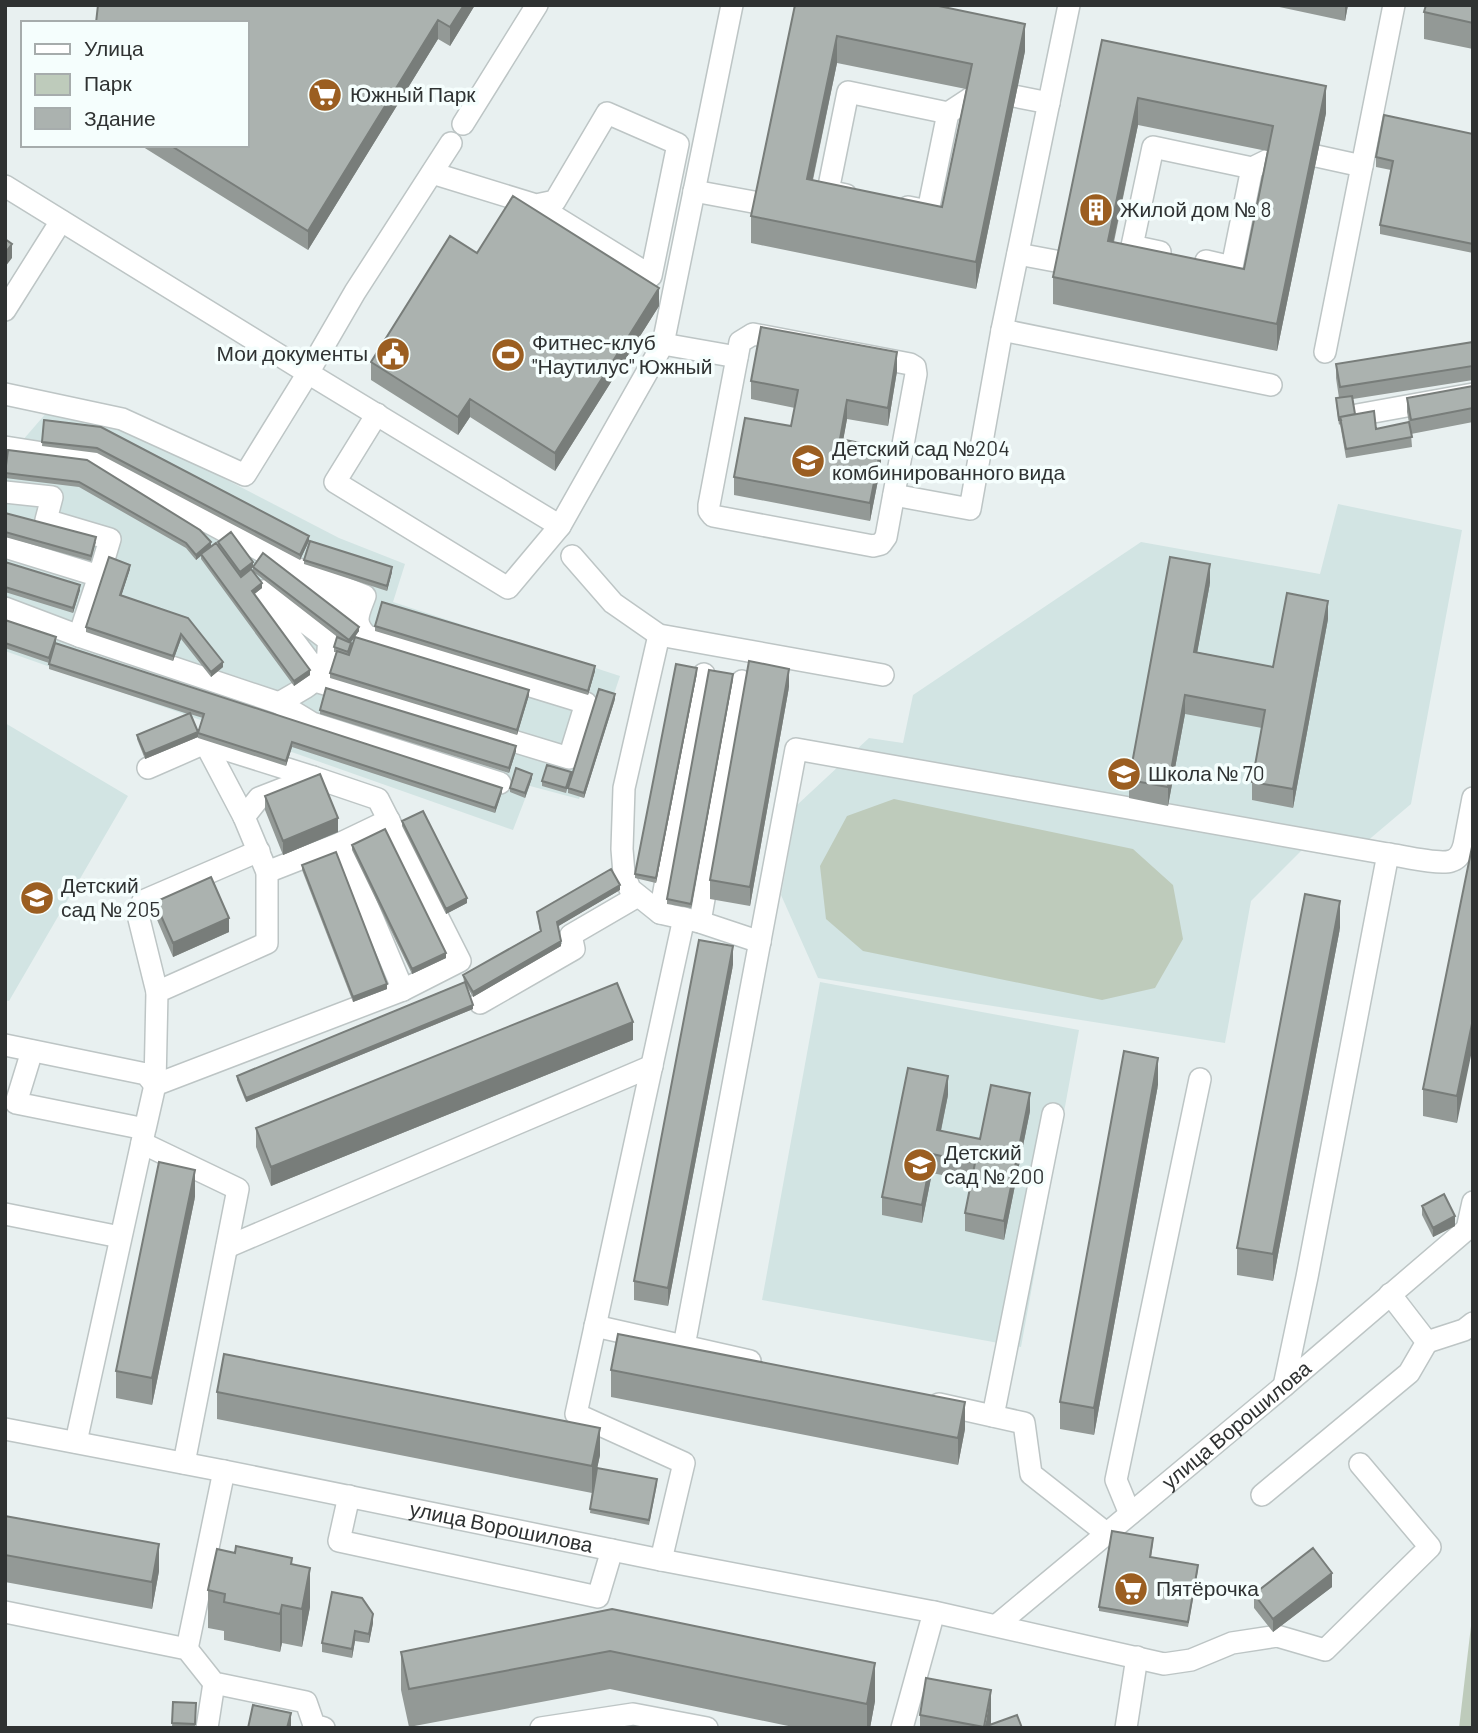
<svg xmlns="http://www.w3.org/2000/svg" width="1478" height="1733" viewBox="0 0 1478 1733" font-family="Barlow,sans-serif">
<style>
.built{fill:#d2e4e3}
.green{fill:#becbbb}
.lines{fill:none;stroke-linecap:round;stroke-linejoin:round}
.minor-casing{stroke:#bdc5c5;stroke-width:24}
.minor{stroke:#fff;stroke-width:21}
.wall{fill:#939996;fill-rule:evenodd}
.shaded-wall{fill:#787d7a}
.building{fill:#abb2af;stroke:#787d7a;stroke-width:2;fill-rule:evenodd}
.labels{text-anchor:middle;stroke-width:7;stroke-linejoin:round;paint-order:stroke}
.poi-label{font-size:21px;fill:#2f3232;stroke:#f5fefd;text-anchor:start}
.street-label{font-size:21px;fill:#2f3232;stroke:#f5fefd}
</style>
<rect width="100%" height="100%" fill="#e8f0f0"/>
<path class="built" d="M48 411 119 424 339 538 405 564 393 602 620 676 579 799 530 786 513 830 5 651V438L22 441Z
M1338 504 1462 530 1411 804 1359 848 1308 844 1251 901 1225 1043 818 978 781 895 797 805 869 738 903 743 913 695 1141 542 1320 574Z
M5 723 128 796 9 1001 5 1000Z
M820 982 1079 1030 1021 1347 762 1300Z"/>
<path class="green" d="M894 799 1133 849 1173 885 1183 939 1155 988 1102 1000 863 951 826 919 820 866 847 816Z
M1473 1609V1728H1459Z"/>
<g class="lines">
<g class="minor-casing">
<g id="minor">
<path d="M463 124 537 5"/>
<path d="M432 173 536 205 555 201 607 113 678 144 651 276 536 205"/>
<path d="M5 186 308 373 355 292 451 143"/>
<path d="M694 191 780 207"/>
<path d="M846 195 828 191 848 92 948 113 983 90 1049 103"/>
<path d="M908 207 928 211 948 113"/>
<path d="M1160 252 1132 246 1153 147 1252 168 1289 150 1362 166"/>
<path d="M1018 254 1082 266"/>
<path d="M1206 261 1232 267 1252 168"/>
<path d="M5 310 61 221"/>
<path d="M1002 330 1271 385"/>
<path d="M753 334 910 364 915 367 916 374 886 537 881 544 873 546 713 516 709 511V505L740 342Z"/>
<path d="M663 344 737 357"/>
<path d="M1325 352 1394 5"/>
<path d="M5 394 122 419 245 475 308 373 560 526"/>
<path d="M377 414 335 482 508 588 560 526 663 344 732 5"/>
<path d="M1357 415 1473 394"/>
<path d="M5 447 94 461 288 565 365 596C359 613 352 622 367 636L586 703 569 758 315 681"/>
<path d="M5 492 52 497 46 520 110 539 99 576"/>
<path d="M894 495 970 509 1002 330 1069 5"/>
<path d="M5 547 99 576 79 636"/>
<path d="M572 556 613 603 659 635 883 675"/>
<path d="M309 581 357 619"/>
<path d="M5 608 79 636 279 703 312 723 500 783"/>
<path d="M659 635 624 788 622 849 624 874 630 889 660 913"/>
<path d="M704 674 660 913 700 922 760 942"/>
<path d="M279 703C308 685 331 680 328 640L264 591 259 594 321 677"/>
<path d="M205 743 244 817"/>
<path d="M148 768 205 743 313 777 259 798 244 817 267 872V943L157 992 155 1085"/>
<path d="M341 843 403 990"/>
<path d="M1388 854C1402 856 1439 865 1451 861 1459 859 1462 852 1464 845L1473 798"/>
<path d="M267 872 341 843 389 820"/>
<path d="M700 922 742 681"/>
<path d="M157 992 139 919V909L143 901 259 851"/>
<path d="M480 1003 574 949 571 935 638 896"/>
<path d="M5 1045 146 1074 155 1085"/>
<path d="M32 1051 16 1103 145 1129 155 1085 403 990 460 961 378 799 313 777"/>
<path d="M142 1143 238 1189 184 1463"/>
<path d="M5 1214 120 1237"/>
<path d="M1467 1229 1473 1202"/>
<path d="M227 1247 652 1066"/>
<path d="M595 1326 750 1361"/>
<path d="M1427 1342 1464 1330 1473 1323"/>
<path d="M684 1346 796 749 1388 854 1307 1277 1284 1386"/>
<path d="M939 1404 1024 1423 1031 1474 1106 1533"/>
<path d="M993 1416 1053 1114"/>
<path id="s1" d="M5 1429 224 1471 661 1560 934 1612 1164 1664 1191 1660 1232 1643 1277 1636 1325 1650 1430 1547 1360 1464"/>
<path d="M76 1442 144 1133"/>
<path d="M1262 1495 1409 1373 1427 1342 1390 1294"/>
<path d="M349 1496 339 1541 598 1597 612 1550"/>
<path d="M1130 1514 1116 1480 1200 1079"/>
<path d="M661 1560 684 1463 576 1414 684 918"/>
<path d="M5 1612 187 1649 214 1683 306 1702 314 1725 324 1728"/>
<path id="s2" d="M997 1625 1284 1386 1473 1224"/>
<path d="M187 1649 224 1471"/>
<path d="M207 1728 214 1683"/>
<path d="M541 1728 633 1714 707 1728"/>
<path d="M902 1728 934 1612"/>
<path d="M1126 1728 1137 1657"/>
</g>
</g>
<use href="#minor" class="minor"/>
</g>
<path class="wall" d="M475 5 450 46 438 39 308 250 140 145H247V23Z
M795 5 1025 51 976 289 751 243V216ZM837 63 966 89 942 207 813 180Z
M1270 5H1348L1345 21Z
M1473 5V49L1424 39V12Z
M1102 40 1326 113 1277 351 1053 304V277ZM1138 125 1267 151 1244 269 1114 242Z
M1473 134V253L1380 234V225L1391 170 1376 167V157Z
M659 306 555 471 470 417 458 435 371 380V362Z
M1473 342V380L1353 399 1355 414 1376 429 1409 423 1407 412V398L1473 386V422L1411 434 1412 447 1346 458 1340 424 1339 425 1336 403V398H1339L1336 378V364Z
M897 371 888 426 847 419 843 440 881 465 870 521 734 495V477L791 426 795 408 751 399V381Z
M44 420 309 541 300 560 97 453 42 446Z
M87 460 211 547 218 545V542L253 566 359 631 351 642V647L529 695 517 735 330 678V673L336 652H334V647L340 639 255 573 262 588 254 594 310 675 294 686 201 559V556L196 560 186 548 79 487 5 478V473ZM253 567V570L241 576Z
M5 513 96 542 91 561 5 537Z
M304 560 392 572 387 591 304 564Z
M5 562 80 590 73 613 5 592Z
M130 569 121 596 188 618 223 667 211 677 181 639 173 661 86 632V627Z
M1210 583 1197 652 1273 667 1328 619 1293 808 1252 800V782L1262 728 1185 714 1168 806 1129 798V780Z
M5 620 56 642 49 663 5 648Z
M375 626 595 671 588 695 375 631Z
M49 664 502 792 495 813 292 747 286 766 198 738V733L203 718 190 714 198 737 145 759 137 739V735L188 714 49 669Z
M697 673 656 883 635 878V874Z
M733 679 691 908 667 904V899Z
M789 687 750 906 710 899V880Z
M615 699 584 798 568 793V788Z
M320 710 516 751 509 773 320 714Z
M571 777 566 793 542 786V781Z
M532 778 525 798 510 792V788Z
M265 796 338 832 283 855 265 810Z
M402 821 467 903 446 914 402 826Z
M1473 842 1457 1123 1423 1116V1089Z
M352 845 446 958 412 974 352 850Z
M302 865 387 989 353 1002 302 870Z
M620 890 558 926 561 946 473 997 465 983 473 1009 246 1102 237 1080V1076L464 982 463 975 540 931 537 912Z
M155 902 229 932 173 957 155 915Z
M1340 928 1273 1281 1237 1275V1248Z
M733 965 668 1306 634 1300V1281Z
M633 1040 271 1186 256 1147V1128Z
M1158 1085 1094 1435 1060 1429V1402Z
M948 1095 941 1131 980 1139 1030 1111 1004 1240 965 1231V1213L971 1181 932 1173 922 1223 882 1215V1197Z
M195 1197 152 1405 116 1398V1371Z
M1422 1206 1455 1226 1433 1237 1422 1215Z
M611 1370 965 1429 958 1465 611 1397Z
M217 1392 600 1455 597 1468 657 1484 649 1525 590 1513 592 1493 217 1419Z
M5 1516 159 1571 152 1609 5 1582Z
M1153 1543 1151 1557 1198 1570 1188 1627 1099 1611V1607Z
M292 1564 310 1607 302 1647 282 1643 280 1652 224 1640V1631L208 1628V1590Z
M1332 1587 1273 1632 1254 1608V1594Z
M612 1609 875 1701 870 1728H798L610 1689 409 1727 401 1690V1652Z
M373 1623 369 1643 355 1641 352 1658 322 1652V1643Z
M173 1702 196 1703 195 1728H172Z
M920 1715 991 1724 1022 1728H920Z"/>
<path class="shaded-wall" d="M464 5H475L450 46V27Z
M1345 5H1348L1345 21Z
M438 20V39L308 250V231Z
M1025 24V51L976 289V262Z
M837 36V63L807 206V179Z
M1326 86V113L1277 351V324Z
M1138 98V125L1108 267V241Z
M12 244V258L5 267V253Z
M659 288V306L555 471V453Z
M897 352V371L888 426V408Z
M470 399V417L458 435V417Z
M847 400V419L840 458V439Z
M881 447V465L870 521V503Z
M309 536V541L300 560V555Z
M211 542V547L196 560V555Z
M253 562V567L240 577V572Z
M1210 564V583L1194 670V652Z
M130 565V569L120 600V595Z
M392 567V572L387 591V586Z
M262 583V588L252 596V591Z
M80 585V590L73 613V608Z
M1328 601V619L1293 808V789Z
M359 627V631L349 645V640Z
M181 634V639L173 661V656Z
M56 637V642L49 663V658Z
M223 662V667L211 677V672Z
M595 666V671L588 695V691Z
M697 668V673L656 883V878Z
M789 669V687L750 906V887Z
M310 670V675L294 686V681Z
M733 674V679L691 908V904Z
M529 690V695L517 735V730Z
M615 694V699L584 798V793Z
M1185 695V714L1168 806V787Z
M198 732V737L145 759V754Z
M292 742V747L286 766V761Z
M516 746V751L509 773V768Z
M532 774V778L525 798V793Z
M502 788V792L495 813V808Z
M338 818V832L283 855V841Z
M620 885V890L557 927V922Z
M467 898V903L446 914V909Z
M1340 901V928L1273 1281V1254Z
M229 918V932L173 957V943Z
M561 941V946L473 997V992Z
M733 946V965L668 1306V1288Z
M446 953V958L412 974V969Z
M387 984V989L353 1002V997Z
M473 1005V1009L246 1102V1098Z
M1473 1019V1046L1457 1123V1096Z
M633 1022V1040L271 1186V1167Z
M1158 1058V1085L1094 1435V1408Z
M948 1076V1095L937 1149V1130Z
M1030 1093V1111L1004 1240V1221Z
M932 1154V1173L922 1223V1205Z
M195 1170V1197L152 1405V1378Z
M1455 1216V1226L1433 1237V1228Z
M965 1402V1429L958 1465V1438Z
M600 1428V1455L592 1493V1466Z
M159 1544V1571L152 1609V1582Z
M310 1568V1607L302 1647V1609Z
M1332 1573V1587L1273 1632V1619Z
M282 1605V1643L280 1652V1614Z
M373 1614V1623L369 1643V1634Z
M355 1631V1641L352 1658V1649Z
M875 1663V1701L870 1728H867V1704Z
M991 1690V1728H985Z
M291 1713V1728H287Z"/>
<path class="building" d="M98 5H464L450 27 438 20 308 231 170 145H247V23H96Z
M795 5H934L1025 24 976 262 751 216ZM837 36 972 64 942 207 807 179Z
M1426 5H1473V23L1424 12Z
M1102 40 1326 86 1277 324 1053 277ZM1138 98 1273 126 1244 269 1108 241Z
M1384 115 1473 134V244L1380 225 1393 161 1376 157Z
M513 196 659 288 555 453 470 399 458 417 371 362 450 236 477 253Z
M5 239 12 244 5 253Z
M761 327 897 352 888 408 847 400 840 439 881 447 870 503 734 477 745 418 791 426 798 390 751 381Z
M1473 342V366L1340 387 1336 364Z
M1473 386V408L1411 420 1407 398Z
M1352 396 1355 414 1340 417 1341 420H1339L1336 398Z
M1374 411 1376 429 1409 422 1412 437 1346 449 1340 417Z
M44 420 101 427 309 536 300 555 97 448 42 442Z
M8 450 87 460 200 530 211 542 196 555 186 543 79 482 5 473Z
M5 513 96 537 91 556 5 532Z
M231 532 253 562 240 572 218 542Z
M310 541 392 567 387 586 304 560Z
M216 543 241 577 251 569 262 583 252 591 310 670 294 681 201 554Z
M263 553 359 627 349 640 253 567Z
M109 557 130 565 120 595 188 618 223 662 211 672 181 634 173 656 86 627Z
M1170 557 1210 564 1194 652 1273 667 1287 593 1328 601 1293 789 1252 782 1265 710 1185 695 1168 787 1129 780Z
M5 562 80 585 73 608 5 587Z
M382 602 595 666 588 691 375 626Z
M5 620 56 637 49 658 5 643Z
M337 637 351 643 348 652 334 647Z
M355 637 529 690 517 730 330 673 337 651 349 655Z
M55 643 502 788 495 808 292 742 286 761 198 733 204 714 49 664Z
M749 661 789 669 750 887 710 880Z
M676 664 697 668 656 878 635 874Z
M709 670 733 674 691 904 667 899Z
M326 688 516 746 509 768 320 710Z
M599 689 615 694 584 793 568 788Z
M190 713 198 732 145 754 137 735Z
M547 765 571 772 566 788 542 781Z
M516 768 532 774 525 793 510 788Z
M320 774 338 818 283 841 265 796Z
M423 811 467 898 446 909 402 821Z
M385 829 446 953 412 969 352 845Z
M1473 842V1019L1457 1096 1423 1089Z
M336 852 387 984 353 997 302 865Z
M611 869 620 885 557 922 561 941 473 992 463 975 541 931 537 912Z
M211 877 229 918 173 943 155 902Z
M1305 894 1340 901 1273 1254 1237 1248Z
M699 940 733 946 668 1288 634 1281Z
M465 982 473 1005 246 1098 237 1076Z
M617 983 633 1022 271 1167 256 1128Z
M1124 1051 1158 1058 1094 1408 1060 1402Z
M908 1068 948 1076 937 1130 980 1139 991 1085 1030 1093 1004 1221 965 1213 975 1163 932 1154 922 1205 882 1197Z
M159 1162 195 1170 152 1378 116 1371Z
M1444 1194 1455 1216 1433 1228 1422 1206Z
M618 1334 965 1402 958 1438 611 1370Z
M224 1354 600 1428 592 1466 217 1392Z
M597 1468 657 1479 649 1520 590 1509Z
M5 1516 159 1544 152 1582 5 1555Z
M1112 1531 1153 1538 1150 1557 1198 1565 1188 1622 1099 1607Z
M236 1546 292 1558 291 1564 310 1568 302 1609 282 1605 280 1614 224 1602 225 1594 208 1590 217 1549 235 1553Z
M1313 1548 1332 1573 1273 1619 1254 1594Z
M332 1592 362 1598 373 1614 369 1634 355 1631 352 1649 322 1643Z
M612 1609 875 1663 867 1704 610 1651 409 1689 401 1652Z
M926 1678 991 1690 984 1727 920 1715Z
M173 1702 196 1703 195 1724 172 1723Z
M253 1705 291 1713 287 1728H248Z
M1017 1715 1022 1728H985L984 1727Z"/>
<defs>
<g id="supermarket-disc" transform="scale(1.75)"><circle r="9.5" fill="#9b5e21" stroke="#f5fefd"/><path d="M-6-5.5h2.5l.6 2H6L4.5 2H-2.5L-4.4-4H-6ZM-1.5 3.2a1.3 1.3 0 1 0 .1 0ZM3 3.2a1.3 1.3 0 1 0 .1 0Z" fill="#fff"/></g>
<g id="building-disc" transform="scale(1.75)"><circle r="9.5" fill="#9b5e21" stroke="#f5fefd"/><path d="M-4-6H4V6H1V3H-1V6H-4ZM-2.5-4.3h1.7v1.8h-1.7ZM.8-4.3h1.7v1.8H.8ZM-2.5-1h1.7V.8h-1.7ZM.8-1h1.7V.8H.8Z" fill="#fff"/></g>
<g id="civic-disc" transform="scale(1.75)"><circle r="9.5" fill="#9b5e21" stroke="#f5fefd"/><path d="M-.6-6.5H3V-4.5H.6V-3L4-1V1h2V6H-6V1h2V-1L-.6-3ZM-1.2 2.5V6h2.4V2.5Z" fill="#fff"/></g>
<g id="stadium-disc" transform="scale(1.75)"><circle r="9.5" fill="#9b5e21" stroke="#f5fefd"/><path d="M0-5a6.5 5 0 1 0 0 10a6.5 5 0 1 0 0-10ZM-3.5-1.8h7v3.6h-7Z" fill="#fff"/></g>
<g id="school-disc" transform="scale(1.75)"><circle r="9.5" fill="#9b5e21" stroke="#f5fefd"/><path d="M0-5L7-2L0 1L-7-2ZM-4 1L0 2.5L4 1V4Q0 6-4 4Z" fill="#fff"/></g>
</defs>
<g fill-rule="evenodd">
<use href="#supermarket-disc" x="325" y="95"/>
<use href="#building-disc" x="1096" y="210"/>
<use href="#civic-disc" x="393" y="354"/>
<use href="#stadium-disc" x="508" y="355"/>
<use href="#school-disc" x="808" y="461"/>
<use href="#school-disc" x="1124" y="774"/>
<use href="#school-disc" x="37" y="898"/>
<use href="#school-disc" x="920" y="1165"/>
<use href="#supermarket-disc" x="1131" y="1589"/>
</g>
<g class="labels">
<g class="poi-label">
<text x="350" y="102">Южный Парк</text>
<text x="1120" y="217">Жилой дом № 8</text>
<text x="532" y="350">Фитнес-клуб<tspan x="532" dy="24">"Наутилус" Южный</tspan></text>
<text x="368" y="361" text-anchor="end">Мои документы</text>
<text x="832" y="456">Детский сад №204<tspan x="832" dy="24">комбинированного вида</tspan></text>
<text x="1148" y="781">Школа № 70</text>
<text x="61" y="893">Детский<tspan x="61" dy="24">сад № 205</tspan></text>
<text x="944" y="1160">Детский<tspan x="944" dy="24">сад № 200</tspan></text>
<text x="1156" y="1596">Пятёрочка</text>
</g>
<g class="street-label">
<text dy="7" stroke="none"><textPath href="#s2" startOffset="312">улица Ворошилова</textPath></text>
<text dy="7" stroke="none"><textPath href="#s1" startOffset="506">улица Ворошилова</textPath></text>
</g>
</g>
<rect width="1478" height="1733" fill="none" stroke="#2f3232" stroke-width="14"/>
<rect x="21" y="21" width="228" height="126" fill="#f5fefd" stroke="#a6acac" stroke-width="2"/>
<rect x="35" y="44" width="35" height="10" fill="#ffffff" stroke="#a6acac" stroke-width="2"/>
<text x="84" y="56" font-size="21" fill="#2f3232">Улица</text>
<rect x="35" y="74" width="35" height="21" fill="#becbbb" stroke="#a6acac" stroke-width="2"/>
<text x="84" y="91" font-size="21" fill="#2f3232">Парк</text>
<rect x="35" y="108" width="35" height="21" fill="#abb2af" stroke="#a6acac" stroke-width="2"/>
<text x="84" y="126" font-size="21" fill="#2f3232">Здание</text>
</svg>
